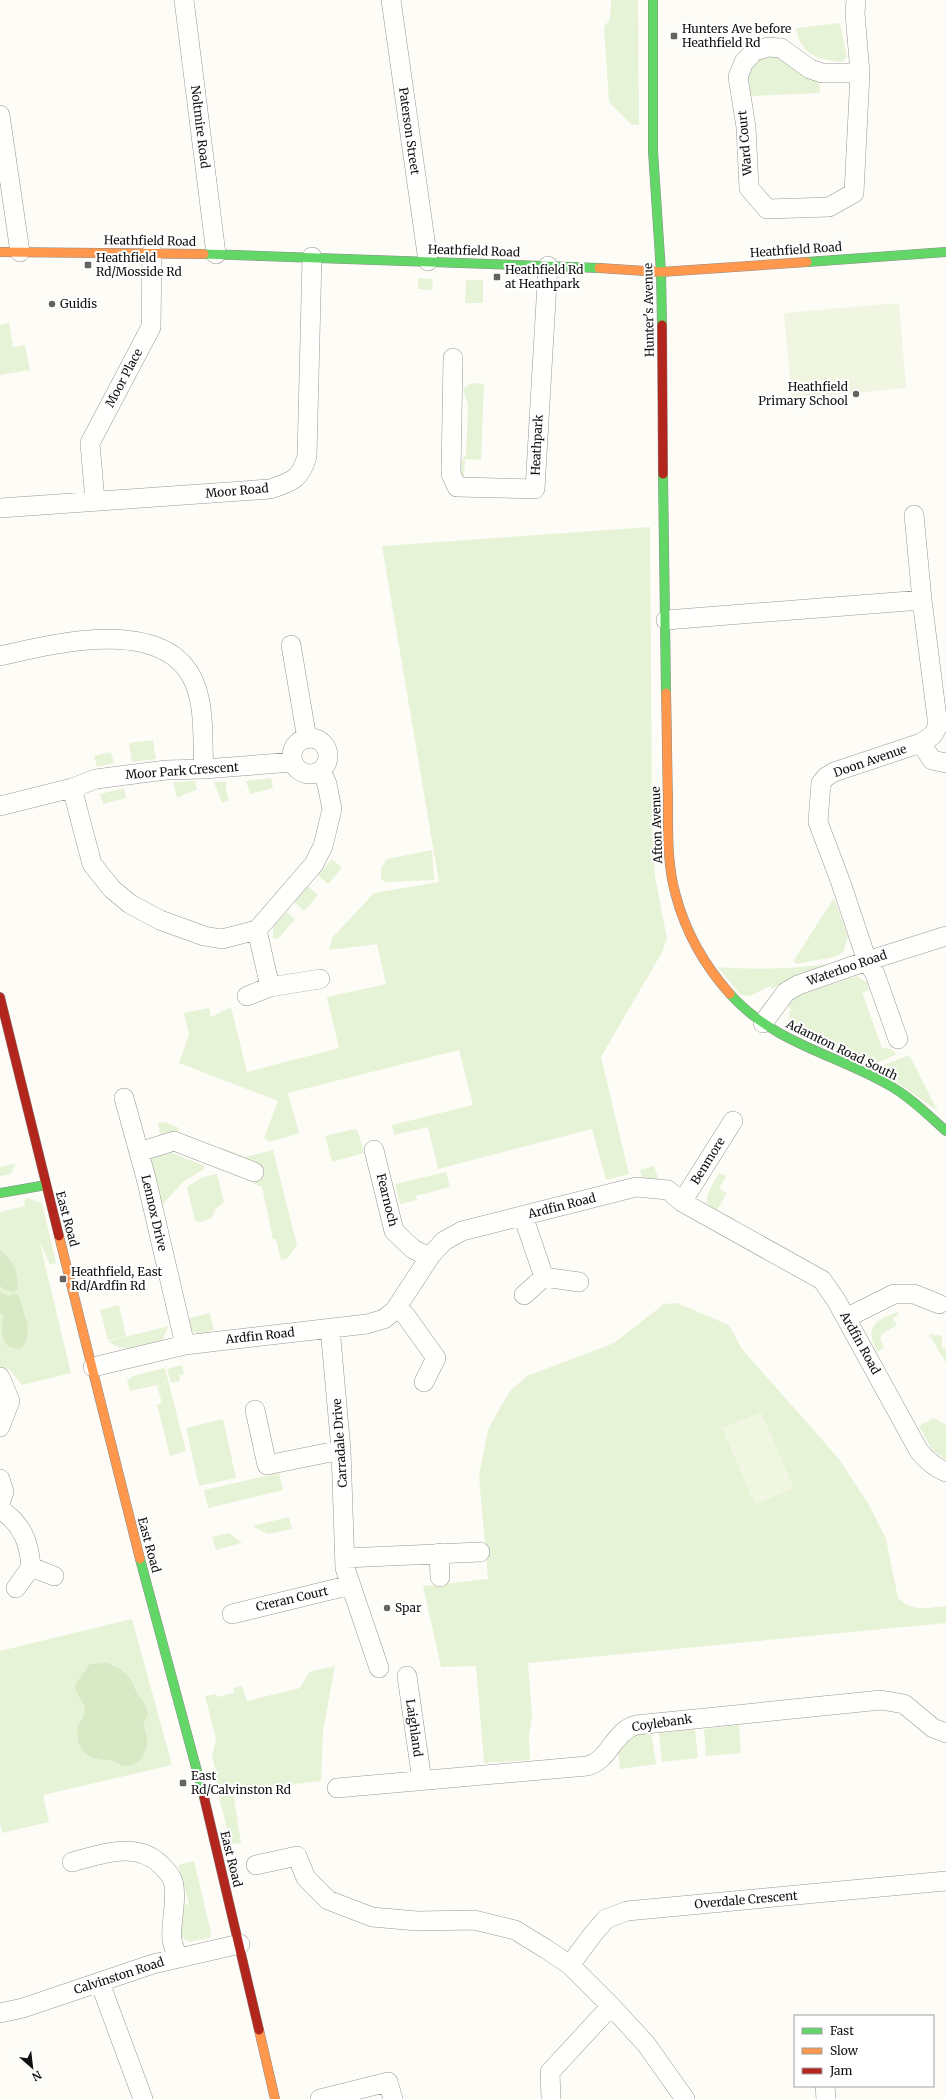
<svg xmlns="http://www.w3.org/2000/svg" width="946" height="2099" viewBox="0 0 946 2099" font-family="Merriweather,serif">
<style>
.green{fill:#e7f3d7}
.forest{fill:#d8eac5}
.pitch{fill:#f0f6e1}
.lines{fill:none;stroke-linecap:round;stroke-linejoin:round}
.street-casing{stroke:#979795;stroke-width:20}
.fast-casing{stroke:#8e8d8b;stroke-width:10}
.slow-casing{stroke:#8e8d8b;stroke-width:10}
.jam-casing{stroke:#8e8d8b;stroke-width:10}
.street{stroke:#fffffe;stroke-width:19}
.fast{stroke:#63d668;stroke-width:9}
.slow{stroke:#ff974d;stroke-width:9}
.jam{stroke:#b3261e;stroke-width:9}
.poi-dot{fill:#646362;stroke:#fff;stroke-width:1.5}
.labels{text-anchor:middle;stroke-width:4;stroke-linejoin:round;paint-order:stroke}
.poi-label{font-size:12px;fill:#111;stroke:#fff;text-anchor:start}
.street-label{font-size:12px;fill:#111;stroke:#fff}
</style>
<rect width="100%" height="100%" fill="#fdfcf7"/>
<path class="green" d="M611 0H638L639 125H632L609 102 604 27 610 19Z
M840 23 847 57 842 62C817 59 801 56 796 28Z
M776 55 819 80 820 93 751 96 745 82V74L761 56Z
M418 278 433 279 432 290 418 289Z
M466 280H483V303H465Z
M9 323 13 347 25 345 30 370 0 375V325Z
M471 383 484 384 481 460 465 459 464 477 461 473V463L466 454 468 404 463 389Z
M650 527 652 823 655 876 667 939 661 954 601 1057 629 1174 606 1180 592 1129 438 1169 428 1127 394 1135 392 1125 473 1105 459 1050 288 1093 299 1133 270 1142 264 1138 278 1101 179 1063 189 1035 184 1013 209 1008 211 1017 231 1007 247 1072 339 1048 327 997 386 984 377 944 329 950 332 938 374 893 439 882 382 546Z
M153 740 156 759 132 762 129 743Z
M111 752 114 763 97 767 94 756Z
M271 778 273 788 250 794 246 781Z
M195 781 197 789 177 798 173 782Z
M214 782H226V791L229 800 222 803Z
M124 788 126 798 103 804 100 794Z
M432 850 434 880 384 882 381 878V869L387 859Z
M332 859 342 868 328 884 318 875Z
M308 886 318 895 304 911 294 902Z
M834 898 848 937 843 952 835 957 796 964 794 960Z
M287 912 295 919 279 938 273 939V927Z
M827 964V967L788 980 772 989 770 986 750 996 741 995 717 967C755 970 790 969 827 964Z
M857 976 867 982 870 990 862 992 882 1048 891 1049 897 1054 871 1066 795 1032C790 1024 787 1018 791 1009L787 1005 791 999 799 995Z
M909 1055 938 1111 876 1068Z
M165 1122 179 1128 176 1136 161 1139 158 1123Z
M355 1129 358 1131 364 1153 332 1162 325 1136Z
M223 1148 245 1157 273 1150 297 1245 288 1258 281 1260 276 1239H273L262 1187 253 1184 258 1170 220 1155Z
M170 1152 205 1166 203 1170 184 1181 161 1206 149 1156Z
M16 1163 11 1174 0 1176V1167Z
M654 1166 659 1180 643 1179 640 1170Z
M446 1172 450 1187 416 1196 417 1200 400 1204 395 1184Z
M719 1173 726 1176 719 1189 727 1193 717 1210 735 1219 733 1222C702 1203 700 1205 719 1173Z
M217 1174 224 1202 215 1210 212 1218 202 1222 195 1221 187 1187 203 1177Z
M28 1198 42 1203 56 1263 50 1265 39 1240 71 1373 22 1385 9 1369 0 1368V1212L25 1206 24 1200Z
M677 1303 729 1325 742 1349 839 1459 869 1505 886 1539 898 1598C912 1612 928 1608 946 1606V1623L528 1663 532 1716 529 1735 530 1760 484 1763 476 1666 441 1667 423 1586 488 1579 479 1476 488 1430 501 1406 511 1390 527 1376 614 1343 664 1304Z
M119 1305 126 1336 108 1340 100 1310Z
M898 1312 899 1314 893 1318 897 1325 882 1334 880 1339 884 1348 877 1352C864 1327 875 1320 898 1312Z
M210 1313 214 1330 199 1334 190 1330 186 1319Z
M169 1326 162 1340C144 1344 123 1355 108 1341Z
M929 1334 942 1336V1348L946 1349V1363Z
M182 1365 184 1374 179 1375 180 1381 171 1383 167 1369Z
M165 1368 186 1451 170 1456 157 1405 162 1403 157 1386 167 1383 130 1391 127 1381 133 1376Z
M934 1418 946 1425V1460L932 1450 919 1426Z
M223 1419 236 1478 199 1486 186 1428Z
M279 1473 283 1490 208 1508 204 1490Z
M289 1517 292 1529 268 1534 252 1526Z
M229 1533 242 1543 216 1550 212 1537Z
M132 1619 172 1765 43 1795 49 1822 2 1833 0 1822V1651Z
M335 1666 323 1731 321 1781 233 1791 241 1843 231 1844 213 1774 216 1772 212 1757 216 1739 205 1696 216 1694 217 1697 234 1693 233 1688 242 1686 247 1701 300 1688 309 1672Z
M739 1725 741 1753 706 1756 704 1729Z
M695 1729 698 1758 662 1762 659 1733Z
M651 1732 656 1764 620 1769 618 1752 634 1734Z
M194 1861 211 1933V1937L190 1942 179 1936 181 1906 189 1904 178 1865Z"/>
<path class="forest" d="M0 1250C15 1263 17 1270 18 1289L13 1292 5 1290 0 1286Z
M0 1291 8 1296 14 1294 19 1296C23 1313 36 1335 20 1349L9 1347C1 1339 0 1327 4 1317L0 1312Z
M107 1663 120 1669 131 1679 137 1694 145 1704 148 1714 143 1725C152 1740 146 1767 124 1766 119 1765 114 1760 109 1760 96 1760 86 1758 79 1744 77 1741 77 1730 78 1726 79 1722 83 1719 84 1715 88 1703 76 1698 75 1685L90 1664Z"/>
<path class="pitch" d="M899 303 906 388 792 399 784 313Z
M761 1412 794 1488 755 1505 722 1428Z"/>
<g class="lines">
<g class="street-casing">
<path id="street" d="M184 0 216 254
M391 0 428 261
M856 0 855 13 860 73 854 193 829 207 767 209 749 188 746 127 738 77 744 62 755 51 768 47 781 48 810 69 822 73H860
M0 115 20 252
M453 358 451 474 457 487 535 489 548 266
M95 501 90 443 151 327 152 252
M0 508 270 489C292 482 301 479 307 456L312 257
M914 515 922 600
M666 620 922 600 938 726 933 735 921 743 834 772 826 777 821 783 818 822 841 883 867 961 875 974 898 1039
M291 645 307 739
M0 656C55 643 171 614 196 687 205 712 202 743 204 769
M292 756a18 18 0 1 1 36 0a18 18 0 1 1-36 0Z
M921 743 932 760 946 763
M72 788 92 864 112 889 130 904 160 920 204 936 222 939 257 930 314 864 323 846 332 809 327 784 321 770
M0 806 72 788 96 779 119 776 166 770 204 769 293 762
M257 930 270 987
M247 996 270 987 320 979
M763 1023 786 992 798 985 867 961 946 936
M124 1098 146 1178 185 1345
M374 1150 394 1231 413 1249 429 1257
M139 1152 174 1141 254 1172
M682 1202 733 1121
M523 1216 544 1277 579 1282
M524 1295 544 1277
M397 1307 406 1316 436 1358 424 1382
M846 1318 894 1294H914L939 1304
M330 1328 341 1450 345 1568 379 1668
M93 1367 185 1345 367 1324 384 1319 395 1310 431 1255 444 1241 462 1231 636 1187 668 1190 682 1202 822 1280 836 1300 919 1451C927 1461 934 1467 946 1472
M0 1377 10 1401 0 1427
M255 1410 267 1465 341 1450
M0 1479 4 1492 0 1503
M0 1509C22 1524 29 1541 31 1567
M439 1553 440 1577
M345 1558 480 1552
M16 1588 31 1567 54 1576
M232 1614 351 1585
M407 1676 422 1781
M337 1788 587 1766C609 1761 614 1731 636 1725L881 1700 904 1704 933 1728 946 1733
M72 1862C102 1854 138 1840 162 1866 166 1870 171 1876 173 1881 178 1899 170 1923 172 1940 173 1946 176 1952 178 1958
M256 1865 297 1856 306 1878 328 1900 372 1917 417 1921 474 1920 515 1930 546 1949 570 1965 611 2006 646 2044 685 2099
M570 1965 593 1934 606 1919 627 1911 946 1881
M100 1983 143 2099
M0 2013 23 2008 153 1964 240 1944
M825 2086 826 2099
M320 2099 388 2082 393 2099
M551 2099 550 2072 611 2006"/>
</g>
<g class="fast-casing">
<path id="fast" d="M653 0V151L661 272 662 325
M204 254 599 268
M807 262 946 252
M663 474 666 693
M730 994C774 1043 832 1053 887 1084 909 1096 927 1114 946 1131
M0 1193 46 1185
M140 1559 204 1797"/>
</g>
<g class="slow-casing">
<path id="slow" d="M0 252 204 254
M599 268 661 272 807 262
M666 693C667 728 667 764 668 800 668 832 667 865 676 896 686 933 705 966 730 994
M59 1236 140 1559
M259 2030 275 2099"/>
</g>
<g class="jam-casing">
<path id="jam" d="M662 325 663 474
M0 997 59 1236
M204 1797 259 2030"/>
</g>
<use href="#street" class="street"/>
<use href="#fast" class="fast"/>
<use href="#slow" class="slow"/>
<use href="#jam" class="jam"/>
</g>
<g class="poi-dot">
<rect x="670" y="32" width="8" height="8" rx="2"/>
<rect x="84" y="261" width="8" height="8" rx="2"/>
<rect x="493" y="273" width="8" height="8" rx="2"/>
<circle cx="52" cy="304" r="4"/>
<circle cx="856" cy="394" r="4"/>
<rect x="59" y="1275" width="8" height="8" rx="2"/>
<circle cx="387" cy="1608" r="4"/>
<rect x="179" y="1779" width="8" height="8" rx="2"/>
</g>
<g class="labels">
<g class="poi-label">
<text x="682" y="33">Hunters Ave before<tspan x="682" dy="14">Heathfield Rd</tspan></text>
<text x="96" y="262">Heathfield<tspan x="96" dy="14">Rd/Mosside Rd</tspan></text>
<text x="505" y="274">Heathfield Rd<tspan x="505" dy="14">at Heathpark</tspan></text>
<text x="60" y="308">Guidis</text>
<text x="848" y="391" text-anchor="end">Heathfield<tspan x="848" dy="14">Primary School</tspan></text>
<text x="71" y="1276">Heathfield, East<tspan x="71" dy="14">Rd/Ardfin Rd</tspan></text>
<text x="395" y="1612">Spar</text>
<text x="191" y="1780">East<tspan x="191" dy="14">Rd/Calvinston Rd</tspan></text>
</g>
<g class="street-label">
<text transform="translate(200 127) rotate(83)" y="4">Noltmire Road</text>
<text transform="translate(409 131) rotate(82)" y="4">Paterson Street</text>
<text transform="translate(745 143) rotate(-95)" y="4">Ward Court</text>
<text transform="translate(150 241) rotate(1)" y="4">Heathfield Road</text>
<text transform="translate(796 250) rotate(-4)" y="4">Heathfield Road</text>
<text transform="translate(474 251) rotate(2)" y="4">Heathfield Road</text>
<text transform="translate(649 310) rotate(-91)" y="4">Hunter's Avenue</text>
<text transform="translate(124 378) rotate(-62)" y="4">Moor Place</text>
<text transform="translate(537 445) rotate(-87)" y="4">Heathpark</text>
<text transform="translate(237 491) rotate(-5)" y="4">Moor Road</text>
<text transform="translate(870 761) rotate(-19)" y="4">Doon Avenue</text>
<text transform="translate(182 771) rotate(-4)" y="4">Moor Park Crescent</text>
<text transform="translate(657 825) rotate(-92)" y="4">Afton Avenue</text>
<text transform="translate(847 968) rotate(-19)" y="4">Waterloo Road</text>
<text transform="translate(842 1050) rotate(26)" y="4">Adamton Road South</text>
<text transform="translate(708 1161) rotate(-58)" y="4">Benmore</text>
<text transform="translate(387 1200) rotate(76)" y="4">Fearnoch</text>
<text transform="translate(562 1206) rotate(-14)" y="4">Ardfin Road</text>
<text transform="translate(154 1213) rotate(77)" y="4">Lennox Drive</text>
<text transform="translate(67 1219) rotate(75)" y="4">East Road</text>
<text transform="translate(260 1336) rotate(-6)" y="4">Ardfin Road</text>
<text transform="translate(860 1343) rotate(61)" y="4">Ardfin Road</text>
<text transform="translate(340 1443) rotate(-94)" y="4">Carradale Drive</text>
<text transform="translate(149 1545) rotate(75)" y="4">East Road</text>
<text transform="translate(292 1599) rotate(-13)" y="4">Creran Court</text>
<text transform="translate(662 1723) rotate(-8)" y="4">Coylebank</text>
<text transform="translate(414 1728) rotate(82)" y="4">Laighland</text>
<text transform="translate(231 1859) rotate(76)" y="4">East Road</text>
<text transform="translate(746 1900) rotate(-5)" y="4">Overdale Crescent</text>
<text transform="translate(119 1976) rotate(-18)" y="4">Calvinston Road</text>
</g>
</g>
<rect x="794" y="2015" width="140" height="72" fill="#ffffff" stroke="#a0a0a0"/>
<rect x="802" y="2028" width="20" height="6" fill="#63d668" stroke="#a0a0a0"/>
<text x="830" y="2035" font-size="12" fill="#111111">Fast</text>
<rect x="802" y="2048" width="20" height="6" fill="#ff974d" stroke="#a0a0a0"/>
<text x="830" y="2055" font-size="12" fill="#111111">Slow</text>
<rect x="802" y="2068" width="20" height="6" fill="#b3261e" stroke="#a0a0a0"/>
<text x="830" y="2075" font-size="12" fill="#111111">Jam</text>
<g transform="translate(32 2067) rotate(152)" stroke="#ffffff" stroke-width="3" paint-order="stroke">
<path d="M0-3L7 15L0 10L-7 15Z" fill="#111111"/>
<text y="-6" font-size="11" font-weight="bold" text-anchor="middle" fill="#111111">N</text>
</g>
</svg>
